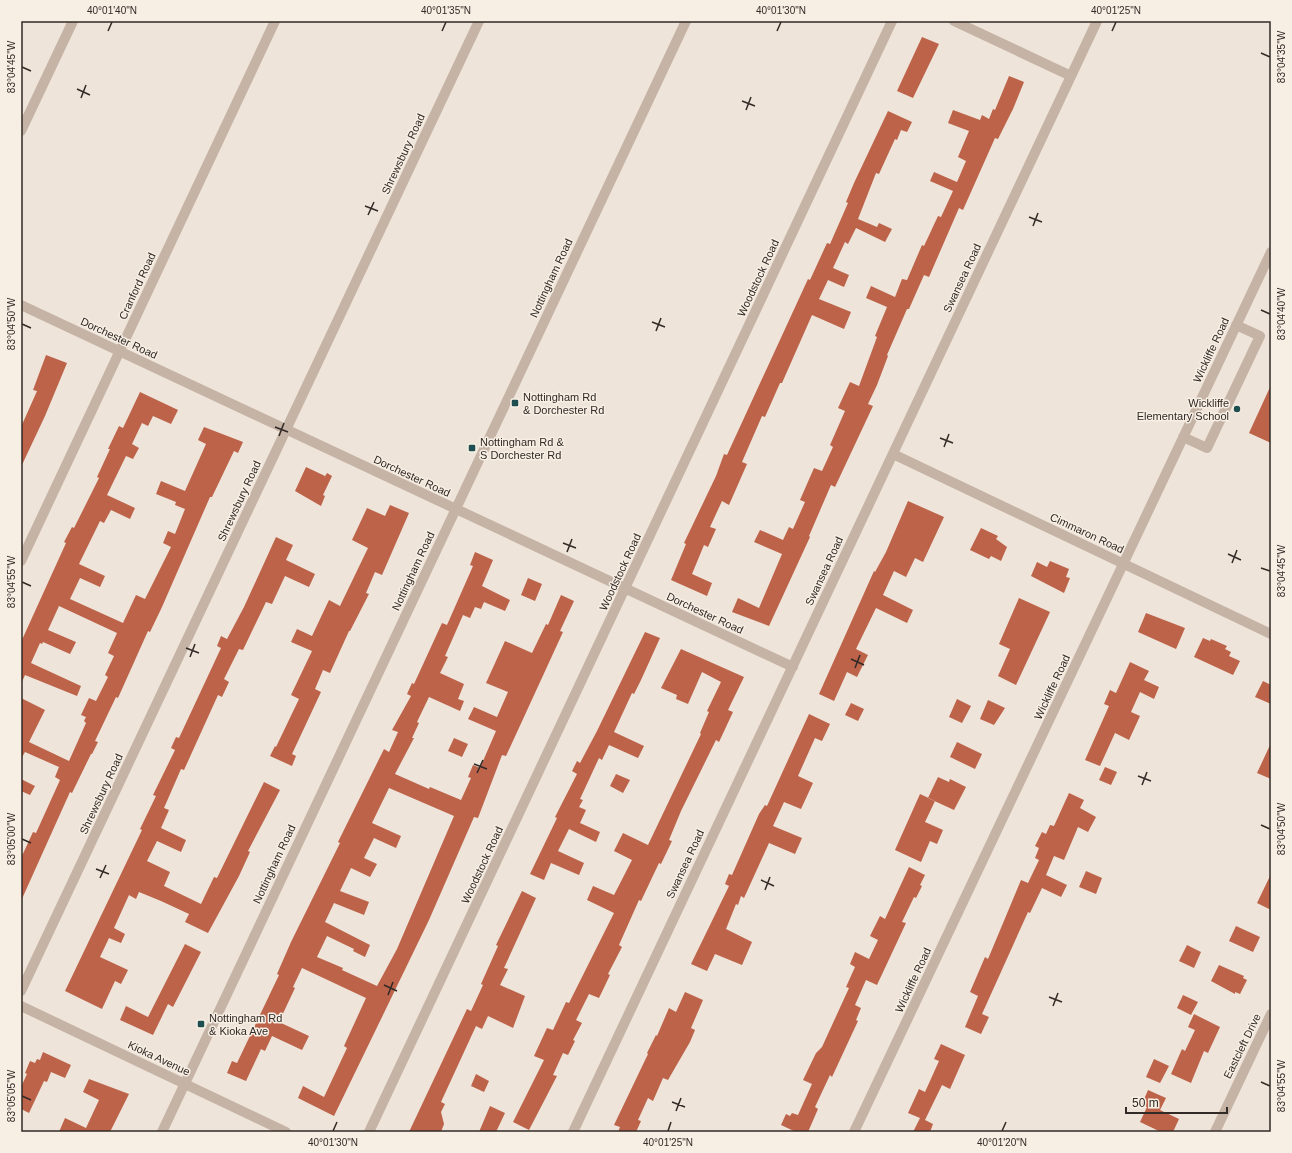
<svg xmlns="http://www.w3.org/2000/svg" width="1292" height="1153" viewBox="0 0 1292 1153" font-family="Arial,sans-serif">
<style>
.building{fill:#bc634a;fill-rule:evenodd}
.lines{fill:none;stroke-linecap:round;stroke-linejoin:round}
.minor{stroke:#c5b4a6;stroke-width:10}
.ticks{fill:none;stroke:#322a26;stroke-width:1.5}
.poi-dot{fill:#1f4e50;stroke:#f7eee4;stroke-width:1.5}
.labels{text-anchor:middle;stroke-width:3;stroke-linejoin:round;paint-order:stroke}
.street-label{font-size:11px;fill:#322a26;stroke:#f7eee4}
.poi-label{font-size:11px;fill:#322a26;stroke:#f7eee4;text-anchor:start}
.neatline{fill:none;stroke:#322a26;stroke-width:1.5}
.ticks-label{font-size:10px;text-anchor:middle;fill:#322a26}
</style>
<rect width="100%" height="100%" fill="#efe4d9"/>
<path class="building" d="M922 37 939 44 913 98 897 91Z
M1009 76 1024 82 1013 109 998 139 995 138 963 210 959 208 929 277 924 275 909 309H907L887 355 888 356 877 385 868 404 873 406 835 487 831 485 809 536 810 537 769 626 732 612 738 598 759 608 782 554 754 542 760 530 783 540 789 527 793 529 805 502 800 500 814 468 822 471 833 447 830 445 845 411 838 408 850 382 859 386 877 337 875 336 887 307 866 298 871 286 895 297 902 279 907 280 922 245 924 246 938 216 941 217 953 191 930 181 934 172 957 182 966 161 958 157 969 131 948 123 953 110 980 120 982 115 989 119 993 109 995 110Z
M888 111 912 122 907 132 901 130 897 140 895 139 879 174 876 173 858 219 877 227 879 223 892 229 885 242 856 228 848 244 845 242 833 268 849 275 844 287 828 280 819 299 851 312 844 329 812 315 782 383H780L765 417 762 416 742 462 747 464 729 505 722 501 710 527 716 529 708 547 704 545 692 574 712 583 707 596 671 580 686 544 684 543 716 476 724 454 727 455 808 279 810 280 827 243 830 244 848 203 846 202 854 183Z
M46 355 67 363 45 416 21 467V427L37 391 33 390Z
M1271 385V443L1249 433Z
M140 392 178 410 171 424 153 416 148 426 142 423 132 444 139 448 133 459 126 456 107 495 135 508 130 519 111 510 104 523 100 521 79 564 105 576 100 587 80 578 70 599 123 623 136 595 145 599 171 547 163 543 168 531 175 534 185 509 175 505 176 502 156 494 161 481 185 491 206 444 198 440 204 427 243 442 238 453 234 451 212 497H210L162 607 150 632 148 631 118 698 116 697 95 741 98 742 92 754H91L72 793 70 792 21 901V858L33 832 36 833 60 780 55 777 59 767 25 752 21 759V698L45 710 29 742 69 761 86 723 84 721 86 717 81 715 89 698 96 701 108 677 105 675 114 656 108 653 117 633 59 606 48 630 76 642 70 654 43 642 42 644 40 643 31 663 81 686 77 696 25 675 21 684V642L66 543 64 542 72 527 74 528 99 478 97 477 110 449H108L119 426 123 428Z
M306 467 325 476 324 478 327 473 332 476 323 495 325 496 321 506 295 491Z
M908 501 944 517 923 562 915 558 906 577 894 571 883 595 913 610 907 623 876 608 856 649 868 655 857 677 847 672 834 701 819 694 874 571 875 572 886 552Z
M390 505 409 513 382 575 375 572 366 593 369 594 350 631H349L330 673 323 670 315 689 321 692 292 754 296 756 292 766 270 756 275 746 276 747 299 699 291 695 312 651 291 642 297 629 312 636 329 600 340 606 368 548 352 540 367 508 385 516Z
M981 528 998 536 996 539 1007 547 1001 561 991 556 989 559 970 550Z
M276 537 293 545 286 560 315 574 309 587 285 576 272 604 266 602 243 650 239 649 224 679 229 682 222 697 218 695 184 770 181 769 164 808 169 810 161 828 186 840 181 852 157 841 147 861 170 872 164 886 201 904 214 877 217 878 264 782 280 790 248 851 250 852 239 876 208 933 185 922 189 914 161 901 139 892 136 899 129 895 114 928 125 934 121 943 109 938 100 957 128 970 121 984 115 981 102 1009 65 991 142 830 140 829 156 796 153 795 175 750 171 748 176 737 179 738 221 648 217 646 221 636 227 639 244 607Z
M475 552 493 560 482 586 510 600 505 611 484 602 481 609 475 607 470 618 463 615 445 656 448 657 440 673 464 684 458 699 464 701 460 711 429 697 417 722 419 723 412 738H414L395 774 429 789 430 787 461 800 471 778 468 777 473 765 480 768 496 731 468 719 474 707 497 717 508 692 486 683 505 641 532 653 546 624 548 625 561 595 574 601 560 631 563 632 506 756 502 755 478 818 474 817 429 920 334 1116 298 1098 303 1086 324 1097 347 1048 344 1046 366 998 302 968 293 987 295 988 279 1022 309 1036 302 1050 272 1036 265 1051 261 1049 246 1081 227 1073 232 1061 237 1063 279 975 277 974 291 942 340 843 338 842 384 749 389 752 398 732 392 730 411 696 407 694 412 683 414 684 442 623 447 625 473 566 470 565ZM389 788 454 816 397 949 377 986 342 970 343 968 317 957 327 936 354 949 353 951 365 957 370 945 325 922 334 903 364 915 369 902 340 891 351 868 370 877 377 864 364 858 374 838 396 848 401 836 372 823Z
M1050 561 1069 569 1066 577 1070 578 1064 593 1031 576 1037 562 1047 567Z
M528 578 542 584 535 601 521 595Z
M1019 598 1050 612 1016 685 998 676 1010 649 999 644Z
M1146 613 1185 628 1176 649 1138 632Z
M645 632 660 638 641 680 634 694 632 693 614 732 644 746 638 758 609 745 602 760 599 758 580 799 583 800 579 807 586 810 580 823 600 832 596 842 569 829 558 851 584 863 579 875 551 863 544 880 530 874 557 818 555 817 577 774 572 771 577 761 580 763 597 731Z
M1203 638 1210 641 1211 639 1227 646 1225 649 1231 652 1229 656 1240 661 1233 675 1194 657Z
M681 649 744 677 728 710 733 712 719 742 716 740 681 811 669 840 672 841 661 864 659 863 641 901 639 900 619 945 622 947 608 974 610 975 599 998 589 994 576 1020 582 1023 573 1040 575 1041 568 1055 563 1053 553 1075 557 1076 529 1130 513 1122 544 1060 534 1056 547 1028 553 1030 566 1002 569 1003 614 913 587 900 593 886 614 895 632 860 614 851 623 833 648 845 701 734 700 733 709 712 707 711 721 682 702 672 688 704 676 699 677 695 661 688Z
M1130 662 1149 671 1144 680 1159 687 1154 699 1140 692 1131 712 1140 716 1129 740 1115 733 1100 766 1085 760 1109 706 1104 704 1110 690 1116 693Z
M1263 681 1271 685V704L1255 697Z
M957 699 971 706 962 723 949 717Z
M988 700 1005 708 994 725 980 719Z
M851 703 864 709 858 721 845 715Z
M809 714 830 724 822 741 815 738 798 776 813 783 801 809 784 802 773 826 802 838 795 854 769 843 744 898 741 896 738 905 736 904 726 929 752 942 742 965 715 954 707 971 691 964 729 886 725 884 729 874 732 875 759 814 765 805 767 806Z
M454 738 468 744 462 757 448 751Z
M957 742 982 754 975 769 950 757Z
M1271 743V779L1257 773Z
M1105 767 1117 772 1111 785 1099 780Z
M616 774 630 780 623 793 610 786Z
M938 777 949 782 950 779 966 787 954 810 928 798Z
M21 779 35 786 30 795 21 791Z
M1069 793 1084 800 1080 808 1096 817 1088 832 1078 827 1064 860 1054 856 1046 875 1067 885 1061 897 1042 888 1030 913 1028 912 982 1014 989 1017 981 1034 965 1027 978 996 970 992 985 957 988 959 1021 880 1028 883 1039 860 1035 858 1039 848 1035 846 1042 832 1046 834 1050 825 1054 826Z
M920 794 935 801 925 822 943 830 937 844 930 841 921 862 895 850Z
M909 867 925 875 920 885 922 886 916 898 914 897 902 922 906 923 877 985 866 980 855 1005 861 1008 856 1020 858 1021 832 1077 830 1075 815 1107 818 1109 808 1132H796L781 1125 786 1114 790 1116 792 1113 798 1115 812 1084 803 1080 816 1053 822 1047 849 988 846 987 855 967 850 964 855 952 869 959 878 940 870 936 880 916 885 919Z
M1086 871 1102 878 1096 894 1079 887Z
M1271 874V910L1257 903Z
M522 891 536 898 504 968 508 969 500 985 525 996 513 1028 488 1016 482 1029 476 1026 441 1102 445 1104 441 1112 444 1124 441 1132H409L467 1009 471 1011 483 985 481 984 498 946 496 945Z
M1236 926 1260 937 1253 952 1229 941Z
M185 944 201 952 173 1007 168 1004 153 1035 120 1020 126 1006 148 1017Z
M1187 945 1201 952 1194 968 1179 961Z
M1219 965 1244 976 1243 978 1247 980 1240 994 1235 992V994L1211 981Z
M685 992 703 1000 691 1028 695 1030 690 1042 668 1080 663 1078 653 1101 648 1098 638 1120 641 1121 636 1132H618L620 1127 614 1125 648 1054 647 1053 656 1035 657 1036 669 1008 676 1012Z
M1183 995 1198 1002 1191 1015 1177 1008Z
M1194 1014 1220 1027 1208 1053 1204 1051 1191 1083 1171 1074 1182 1049 1185 1051 1195 1030 1188 1027Z
M941 1044 965 1055 950 1089 942 1085 925 1120 933 1124 930 1132H913L920 1118 908 1113 919 1089 925 1092 939 1061 934 1059Z
M43 1052 71 1065 65 1078 51 1072 47 1082 44 1081 29 1113 21 1109V1087L27 1074 25 1073 30 1061 35 1063 37 1059 40 1060Z
M1154 1059 1169 1066 1160 1083 1146 1077Z
M476 1074 489 1081 484 1092 471 1086Z
M89 1079 129 1094 110 1132H59L65 1118 86 1128 99 1100 83 1092Z
M1148 1090 1166 1098 1160 1110 1179 1119 1173 1132H1161L1140 1122 1147 1107 1142 1104Z
M490 1106 505 1113 496 1132H479Z"/>
<g class="lines">
<path class="minor" d="M954 21 1071 76
M21 131 73 21
M21 305 793 667
M1183 437 1207 448 1260 336 1236 325
M893 454 1271 634
M21 561 275 21
M21 991 479 21
M21 1006 286 1132
M162 1132 686 21
M369 1132 892 21
M573 1132 1097 21
M854 1132 1271 252
M1215 1132 1271 1014"/>
</g>
<path class="ticks" d="M108 31 112 22M442 31 446 22M777 31 781 22M1112 31 1116 22M1261 53 1270 57M22 67 31 71M77 89 90 95M81 98 86 85M742 101 755 106M746 110 751 97M365 206 378 211M368 215 374 202M1029 217 1042 222M1033 226 1038 213M1261 310 1270 314M652 322 665 327M22 324 31 328M656 331 661 318M275 427 288 432M279 436 284 423M940 438 953 443M944 447 949 434M563 543 576 548M567 552 572 539M1228 554 1241 560M1232 563 1237 550M1261 568 1270 571M22 582 31 586M186 648 199 653M190 657 195 644M851 659 864 665M855 668 860 655M474 764 487 769M477 773 483 760M1138 776 1151 781M1142 785 1147 772M1261 825 1270 829M22 839 31 843M96 869 109 874M100 878 106 865M761 880 774 886M765 890 770 877M384 985 397 991M388 995 393 982M1049 997 1062 1002M1053 1006 1058 993M1261 1082 1270 1086M22 1096 31 1100M672 1102 685 1107M676 1111 681 1098M333 1131 337 1122M668 1131 671 1122M1002 1131 1006 1122"/>
<g class="poi-dot">
<rect x="511" y="399" width="8" height="8" rx="2"/>
<circle cx="1237" cy="409" r="4"/>
<rect x="468" y="444" width="8" height="8" rx="2"/>
<rect x="197" y="1020" width="8" height="8" rx="2"/>
</g>
<g class="labels">
<g class="street-label">
<text transform="translate(403 154) rotate(-65)" y="4">Shrewsbury Road</text>
<text transform="translate(551 278) rotate(-65)" y="4">Nottingham Road</text>
<text transform="translate(758 278) rotate(-65)" y="4">Woodstock Road</text>
<text transform="translate(962 278) rotate(-65)" y="4">Swansea Road</text>
<text transform="translate(137 286) rotate(-65)" y="4">Cranford Road</text>
<text transform="translate(119 338) rotate(25)" y="4">Dorchester Road</text>
<text transform="translate(1211 350) rotate(-65)" y="4">Wickliffe Road</text>
<text transform="translate(412 476) rotate(25)" y="4">Dorchester Road</text>
<text transform="translate(239 501) rotate(-65)" y="4">Shrewsbury Road</text>
<text transform="translate(1087 533) rotate(25)" y="4">Cimmaron Road</text>
<text transform="translate(413 571) rotate(-65)" y="4">Nottingham Road</text>
<text transform="translate(824 571) rotate(-65)" y="4">Swansea Road</text>
<text transform="translate(620 572) rotate(-65)" y="4">Woodstock Road</text>
<text transform="translate(705 613) rotate(25)" y="4">Dorchester Road</text>
<text transform="translate(1052 687) rotate(-65)" y="4">Wickliffe Road</text>
<text transform="translate(101 794) rotate(-65)" y="4">Shrewsbury Road</text>
<text transform="translate(274 864) rotate(-65)" y="4">Nottingham Road</text>
<text transform="translate(685 864) rotate(-65)" y="4">Swansea Road</text>
<text transform="translate(482 865) rotate(-65)" y="4">Woodstock Road</text>
<text transform="translate(913 980) rotate(-65)" y="4">Wickliffe Road</text>
<text transform="translate(1242 1046) rotate(-64)" y="4">Eastcleft Drive</text>
<text transform="translate(159 1058) rotate(25)" y="4">Kioka Avenue</text>
</g>
<g class="poi-label">
<text x="523" y="401">Nottingham Rd<tspan x="523" dy="13">&amp; Dorchester Rd</tspan></text>
<text x="1229" y="407" text-anchor="end">Wickliffe<tspan x="1229" dy="13">Elementary School</tspan></text>
<text x="480" y="446">Nottingham Rd &amp;<tspan x="480" dy="13">S Dorchester Rd</tspan></text>
<text x="209" y="1022">Nottingham Rd<tspan x="209" dy="13">&amp; Kioka Ave</tspan></text>
</g>
</g>
<rect width="1292" height="1153" fill="none" stroke="#f7eee4" stroke-width="44"/>
<path d="M1126 1107v6h101v-6" fill="none" stroke="#322a26" stroke-width="2"/>
<text x="1132" y="1107" font-size="12" fill="#322a26" stroke="#f7eee4" stroke-width="3" paint-order="stroke">50 m</text>
<rect x="22" y="22" width="1248" height="1109" class="neatline"/>
<g class="ticks-label">
<text x="112" y="14">40°01'40"N</text>
<text x="446" y="14">40°01'35"N</text>
<text x="781" y="14">40°01'30"N</text>
<text x="1116" y="14">40°01'25"N</text>
<text transform="translate(1281 57) rotate(-90)" y="4">83°04'35"W</text>
<text transform="translate(11 67) rotate(-90)" y="4">83°04'45"W</text>
<text transform="translate(1281 314) rotate(-90)" y="4">83°04'40"W</text>
<text transform="translate(11 324) rotate(-90)" y="4">83°04'50"W</text>
<text transform="translate(1281 571) rotate(-90)" y="4">83°04'45"W</text>
<text transform="translate(11 582) rotate(-90)" y="4">83°04'55"W</text>
<text transform="translate(1281 829) rotate(-90)" y="4">83°04'50"W</text>
<text transform="translate(11 839) rotate(-90)" y="4">83°05'00"W</text>
<text transform="translate(1281 1086) rotate(-90)" y="4">83°04'55"W</text>
<text transform="translate(11 1096) rotate(-90)" y="4">83°05'05"W</text>
<text x="333" y="1146">40°01'30"N</text>
<text x="668" y="1146">40°01'25"N</text>
<text x="1002" y="1146">40°01'20"N</text>
</g>
</svg>
